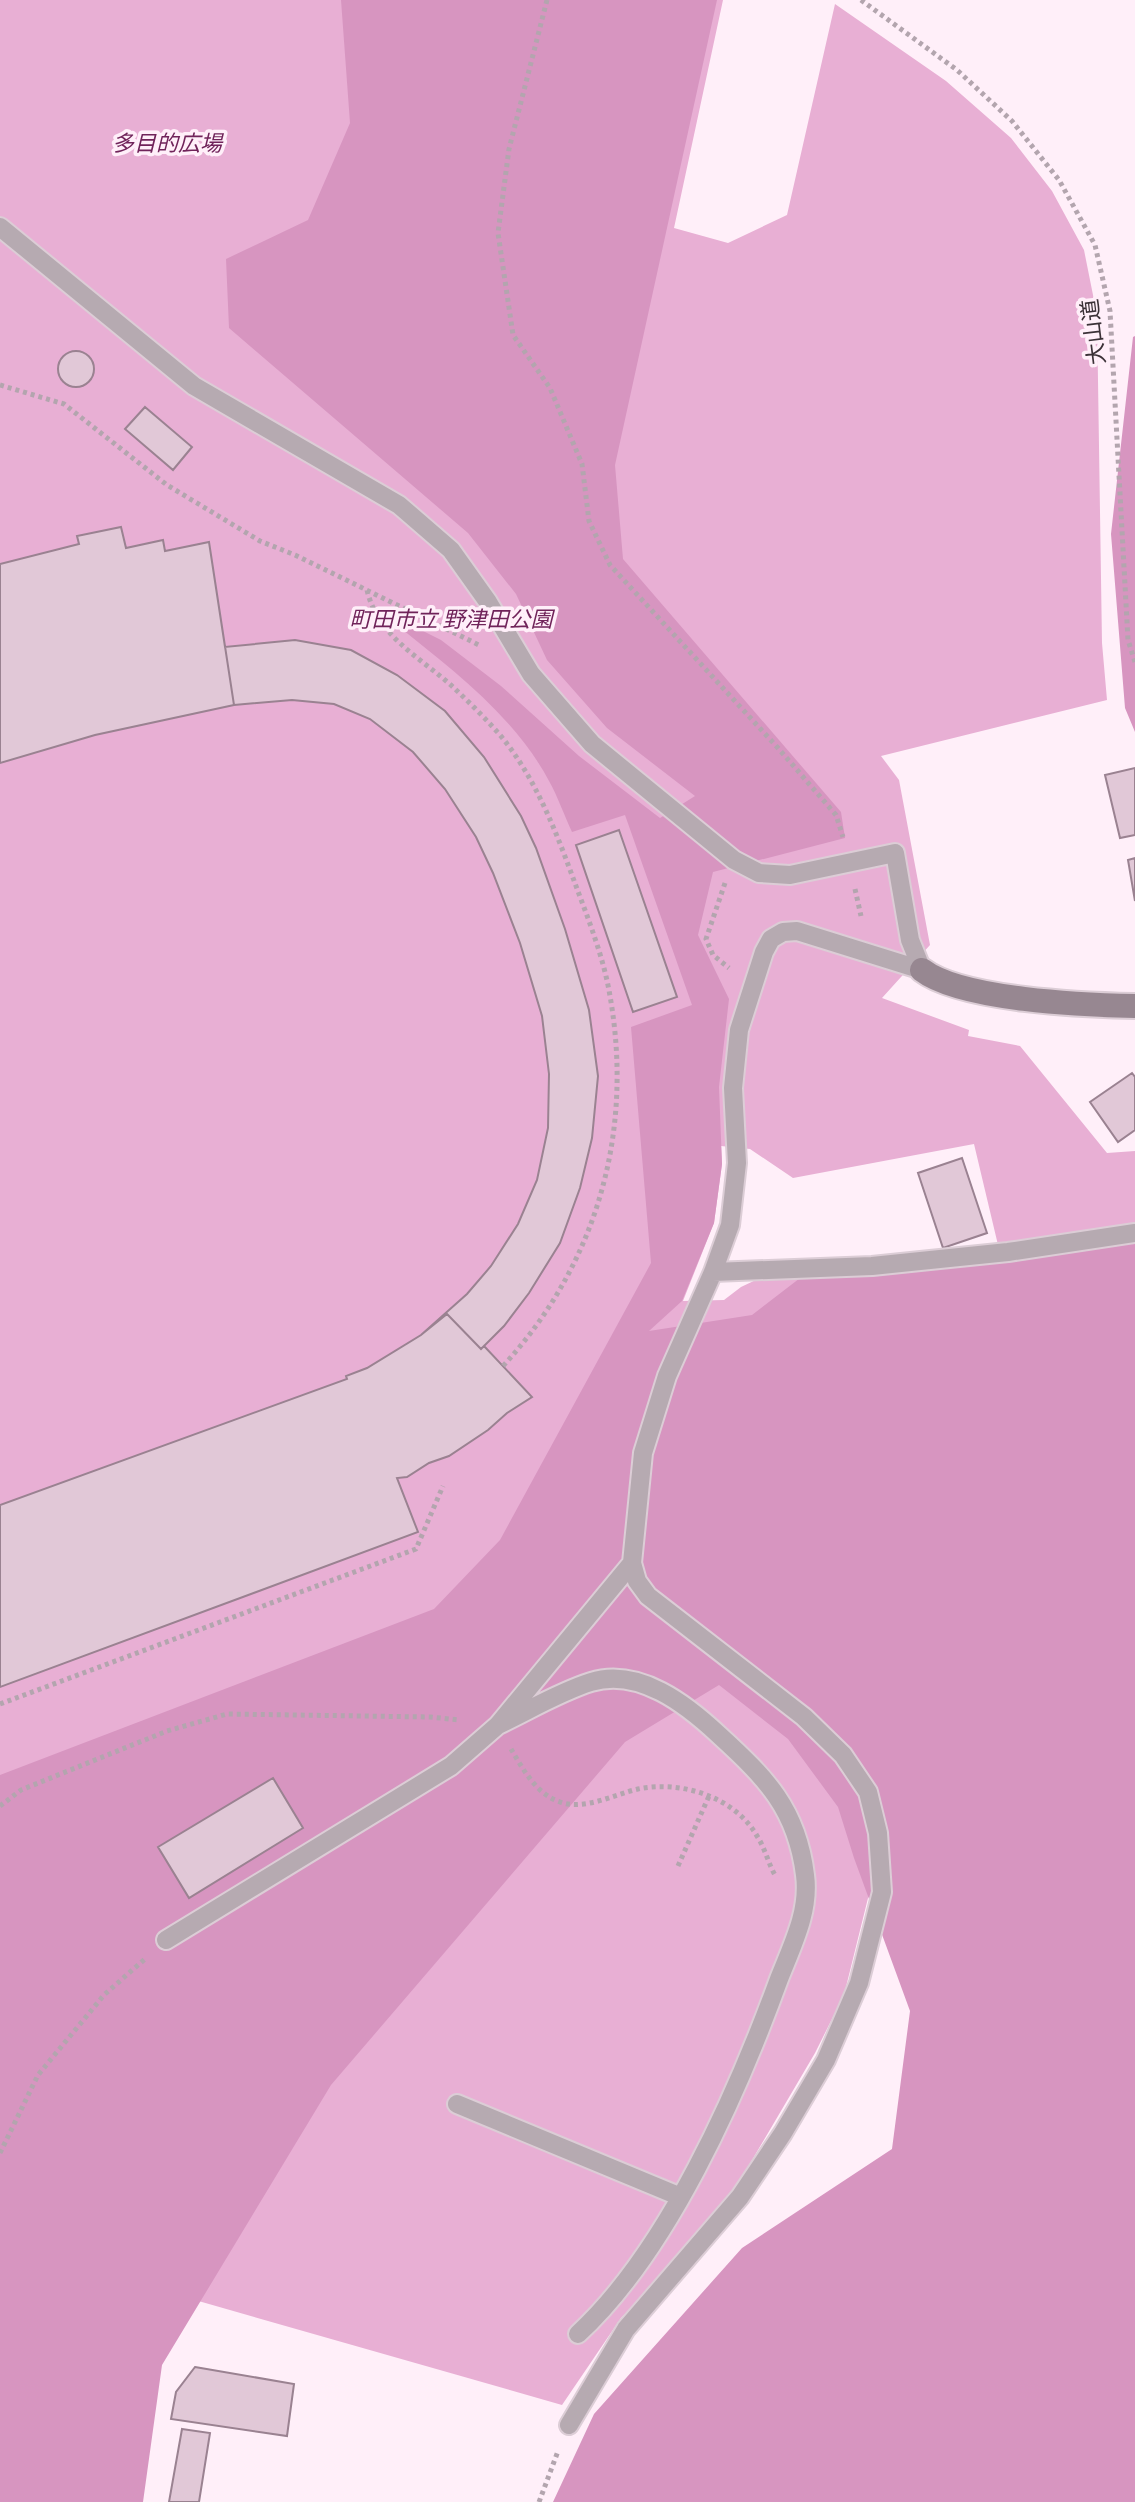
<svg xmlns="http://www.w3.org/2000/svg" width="1135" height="2502" viewBox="0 0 1135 2502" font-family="Merriweather,'Noto Sans JP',serif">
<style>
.green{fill:#e8afd4}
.forest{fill:#d795c0}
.building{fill:#e1c8d7;stroke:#9a8291;stroke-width:2}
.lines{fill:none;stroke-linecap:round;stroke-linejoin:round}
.lane-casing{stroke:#dccdd6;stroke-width:22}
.secondary-casing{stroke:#dccdd6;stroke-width:28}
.path{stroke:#b3a5ae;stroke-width:5;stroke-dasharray:4 4;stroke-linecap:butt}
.lane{stroke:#b6aab1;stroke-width:18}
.secondary{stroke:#978791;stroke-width:24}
.labels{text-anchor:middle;stroke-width:7;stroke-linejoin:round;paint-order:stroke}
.park-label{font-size:22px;font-style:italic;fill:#70235a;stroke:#ffeff9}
.street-label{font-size:22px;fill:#3b3137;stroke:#ffeff9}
</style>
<rect width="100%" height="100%" fill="#ffeff9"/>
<path class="green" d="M0 0H723L674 228 728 243 787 215 835 4 946 81 1011 138 1052 191 1084 250 1097 315 1102 643 1107 700 881 756 899 780 930 945 882 998 969 1030 968 1036 1020 1046 1107 1153 1135 1151V1225L998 1245 974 1144 793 1178 750 1149 721 1146 722 1164 714 1223 683 1301 724 1300 741 1287 760 1278 1009 1255 830 1764 869 1894 844 1995 815 2053 738 2184 695 2241 621 2318 562 2405 188 2298 0 2502Z"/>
<path class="forest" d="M341 0H717L615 465 623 559 841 812 845 838 713 872 698 935 729 999 719 1087 722 1164 714 1223 682 1301 649 1331 752 1315 804 1275 1135 1230V2502H553L594 2414 742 2248 892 2149 910 2011 854 1858 838 1807 788 1739 719 1685 625 1742 331 2085 162 2365 143 2502H0V1775L434 1609 500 1540 651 1263 631 1027 692 1005 625 815 572 832C564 815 558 797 549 781 514 715 450 668 393 622V616L441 640 501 686 579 756 660 818 695 796 607 728 547 660 516 594 468 533 229 328 226 259 308 220 350 123Z
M1135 336V732L1125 708 1111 534 1133 337Z"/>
<path class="building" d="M58 369a18 18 0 1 1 36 0a18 18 0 1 1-36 0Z
M145 407 192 447 173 470 125 429Z
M121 527 126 548 163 540 165 551 209 542 225 647 295 640 351 650 397 675 445 711 484 757 521 816 536 848 565 929 589 1010 598 1076 592 1138 580 1188 560 1243 529 1293 504 1326 484 1346 532 1397 507 1413 488 1430 449 1456 429 1463 407 1477 397 1478 418 1532 0 1687V1505L347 1379 346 1376 367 1368 421 1335 467 1294 491 1266 518 1224 537 1180 548 1128 549 1074 542 1016 520 943 493 873 476 837 445 789 413 752 370 719 334 704 292 700 234 705 95 735 0 763V564L79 544 77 536Z
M121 527 126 548 163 540 165 551 209 542 234 705 95 735 0 763V564L79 544 77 536Z
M1135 768V835L1120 838 1105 775Z
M619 830 677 997 633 1012 576 845Z
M1135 858V901L1128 860Z
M1132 1073 1135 1077V1130L1118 1142 1090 1102Z
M962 1158 987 1233 943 1248 918 1173Z
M447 1314 481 1349 484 1346 532 1397 507 1413 488 1430 449 1456 429 1463 407 1477 397 1478 418 1532 0 1687V1505L347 1379 346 1376 367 1368 421 1335Z
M273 1778 303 1828 189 1898 158 1847Z
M195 2367 294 2384 287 2436 171 2419 176 2392Z
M182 2429 210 2433 199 2502H169Z"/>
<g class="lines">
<g class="lane-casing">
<path id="lane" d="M0 227 194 386 399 505 451 550 488 602 531 674 592 744 734 860 759 873 790 875 895 853 910 940 922 970
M713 1272 872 1266 1008 1252 1135 1233
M498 1725C528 1711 559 1692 591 1682 639 1667 687 1705 719 1735 766 1778 797 1809 805 1875 810 1911 792 1946 779 1979 737 2094 668 2251 578 2334
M166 1940 451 1766 498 1725 632 1563
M457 2104 681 2197
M569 2425 626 2329 740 2197 783 2133 826 2060 859 1983 882 1892 878 1833 868 1792 843 1755 804 1717 648 1596 637 1581 632 1563 643 1453 667 1376 713 1272 730 1225 737 1163 733 1088 739 1030 764 952 771 939 783 932 797 931 922 970"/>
</g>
<g class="secondary-casing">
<path id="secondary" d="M922 970C961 1000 1084 1005 1135 1006"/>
</g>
<path class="path" d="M547 0 509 149 498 233 513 335 550 388 582 464 589 521 610 565 778 748 836 815 843 837
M861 0 957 70 1012 121 1059 180 1095 245 1110 311 1128 640 1135 662
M0 385 64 404 167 485 260 541 295 555 481 646
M367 590C378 637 420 657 453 687 469 702 486 719 500 735 536 778 557 834 576 886 589 921 604 959 610 996 634 1132 597 1264 503 1366
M725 883 706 939 713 955 729 968
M855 889 861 916
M0 1704 416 1549 443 1486
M511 1749C523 1769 536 1794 560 1802 584 1811 615 1794 638 1789 681 1780 735 1797 757 1836 765 1848 768 1863 775 1875
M0 1806 21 1790 167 1731 227 1714 430 1717 459 1720
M678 1866 709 1796
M0 2153 38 2075 104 1995 146 1958
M539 2502 558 2451"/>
<use href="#lane" class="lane"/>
<use href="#secondary" class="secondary"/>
</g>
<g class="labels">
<g class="park-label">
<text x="167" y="151">多目的広場</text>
<text x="451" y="627">町田市立 野津田公園</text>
</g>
<g class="street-label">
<text transform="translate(1093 332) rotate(-97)" y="8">大山道</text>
</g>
</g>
</svg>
